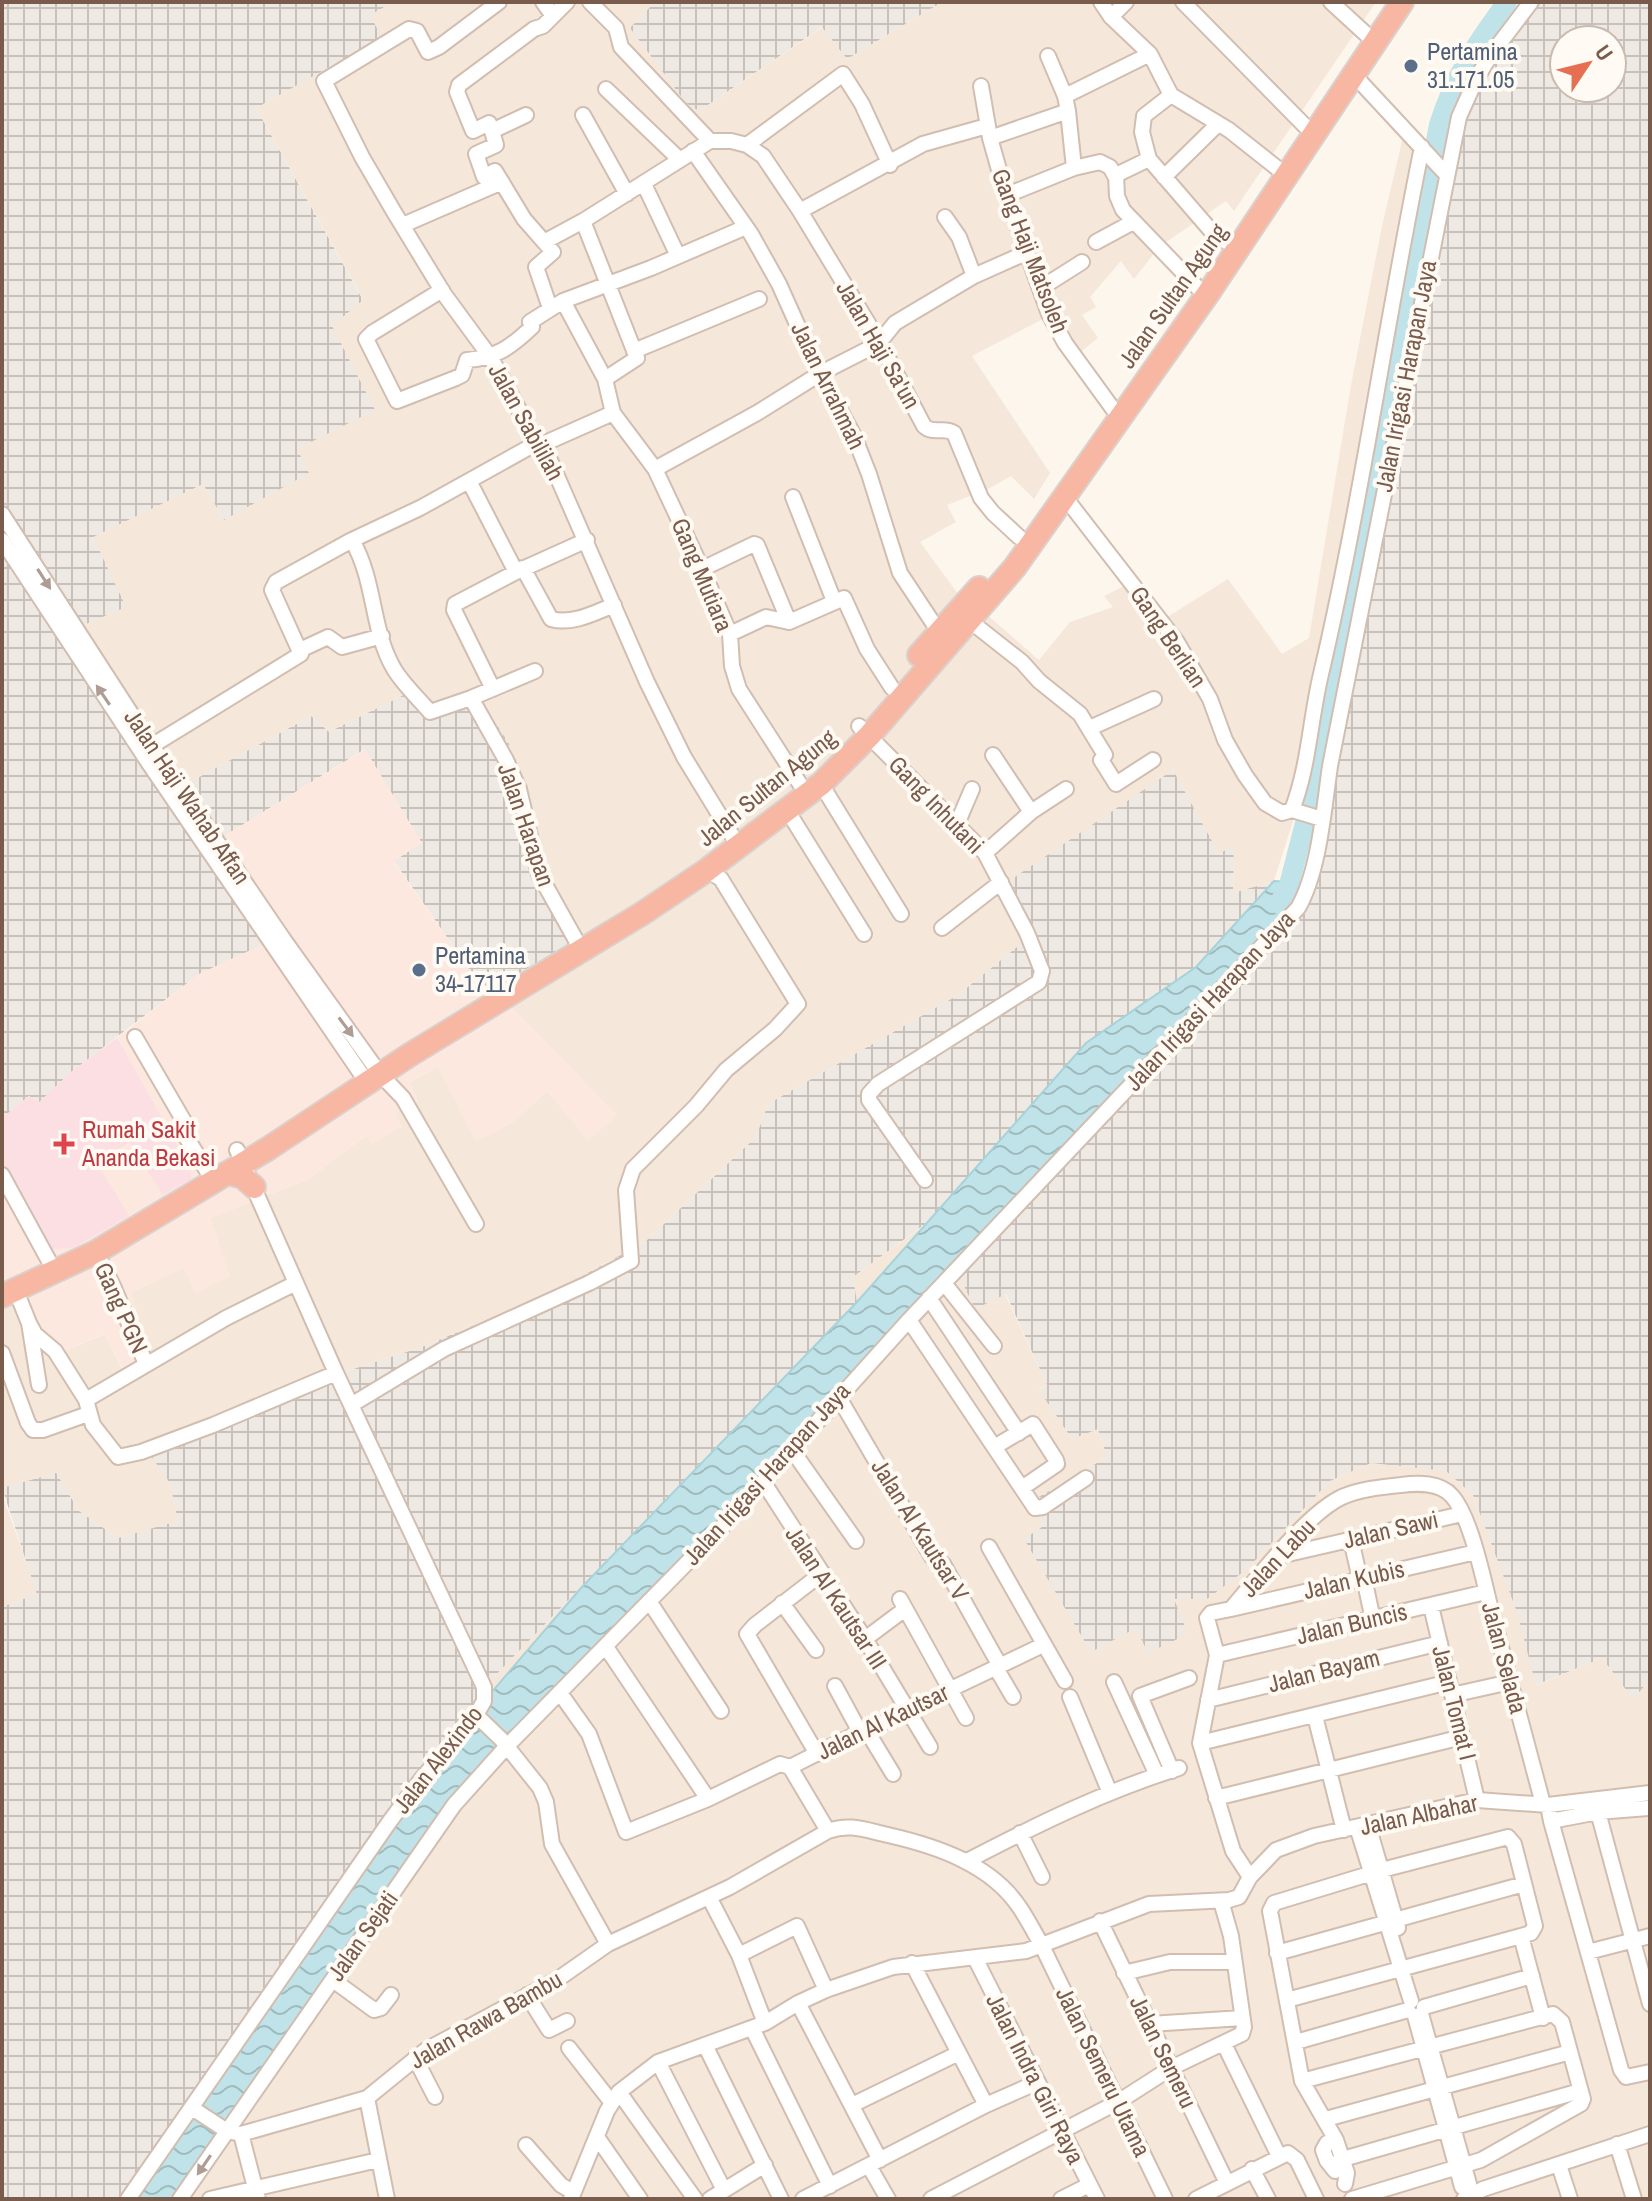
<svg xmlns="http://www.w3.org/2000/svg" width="1652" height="2201" viewBox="0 0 1652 2201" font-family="'Archivo Narrow',sans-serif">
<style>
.residential{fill:#f5e8da}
.commercial{fill:#fde8e0}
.industrial{fill:url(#industrial-grid);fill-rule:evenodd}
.medical{fill:#fbdfe3}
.water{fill:url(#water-waves);stroke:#a5d3da;stroke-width:2}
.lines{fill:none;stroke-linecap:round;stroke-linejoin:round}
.river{stroke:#bfe3e8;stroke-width:20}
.minor-casing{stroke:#d1beb0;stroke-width:18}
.highway-casing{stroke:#dad1cd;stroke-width:26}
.minor{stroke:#fff;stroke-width:14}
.highway{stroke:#f7b7a3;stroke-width:22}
.oneway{fill:#af9d94}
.service-dot{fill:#5c6f8a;stroke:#fffaf3;stroke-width:3}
.health-dot{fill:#e0444e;stroke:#fffaf3;stroke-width:3}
.labels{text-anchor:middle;stroke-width:8;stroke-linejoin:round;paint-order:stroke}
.service-label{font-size:24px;fill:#4e5e75;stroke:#fffaf3;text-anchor:start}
.street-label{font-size:24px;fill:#7a5c4d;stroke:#fffaf3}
.health-label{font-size:24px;fill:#be3a42;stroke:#fffaf3;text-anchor:start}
</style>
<defs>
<pattern id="industrial-grid" width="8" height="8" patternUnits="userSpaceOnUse" patternTransform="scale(2)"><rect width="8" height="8" fill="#efe9e4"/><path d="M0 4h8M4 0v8" fill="none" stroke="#c7c0bb"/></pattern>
<pattern id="water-waves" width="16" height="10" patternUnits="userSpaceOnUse" patternTransform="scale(2)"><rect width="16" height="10" fill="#bfe3e8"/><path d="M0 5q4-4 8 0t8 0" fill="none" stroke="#a0bbbe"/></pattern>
</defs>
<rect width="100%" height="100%" fill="#fdf6ec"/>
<path class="residential" d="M393 2H655L630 28 699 111 823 27 847 59 942 2H1376L1234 211 1226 201 1159 247 1134 279 1121 261 1090 297 1096 307 1082 315 1098 338 1072 359 1045 318 972 356 1050 473 1034 499 1011 476 988 489 947 505 956 522 920 542 961 598 992 619 1039 660 1070 622 1113 607 1104 596 1132 582 1161 621 1228 579 1282 654 1309 638 1351 385 1382 226 1407 120 1422 147 1295 815 1274 881 1233 893 1234 846 1219 855 1173 770 1034 934 958 995 768 1104 756 1137 646 1241 555 1291 422 1347 226 1410 147 1448 170 1483 179 1521 118 1538 79 1511 56 1474 2 1488V1296L16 1291 67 1350 105 1334 123 1371 148 1359 131 1292 185 1267 229 1275 210 1218 308 1179 366 1136 401 1127 396 1113 410 1082 438 1066 476 1141 513 1122 547 1091 490 999 541 856 474 689 432 713 416 689 329 732 311 716 181 787 78 627 92 537 203 484 224 520 297 449 332 325 363 299 256 108 381 38 369 14Z
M933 1219 975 1309 1005 1294 1047 1385 1039 1389 1072 1439 1098 1428 1107 1457 1030 1502 1136 1628 1188 1635 1173 1599 1247 1569 1330 1481 1371 1463 1446 1471 1473 1495 1518 1612 1537 1685 1602 1658 1633 1698 1650 1680V2199H128L484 1687 857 1302 853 1277Z
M2 1494 38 1594 2 1607Z"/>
<path class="commercial" d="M366 749 422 843 394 862 490 999 514 1009 617 1115 588 1141 547 1091 513 1122 476 1142 438 1066 410 1082 418 1101 396 1113 401 1127 372 1144 366 1136 308 1179 210 1218 230 1276 195 1293 184 1268 131 1292 148 1359 124 1371 104 1334 67 1350 40 1347 16 1291 2 1296V1118L117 1038 199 974 284 934 219 839Z"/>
<path class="industrial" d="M2 2H393L370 15 382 38 256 108 363 300 332 326 375 410 297 449 309 473 224 520 203 484 93 537 126 607 79 627 181 787 311 716 329 732 416 689 433 713 474 688 514 752 541 856 581 937 490 999 394 861 422 843 365 749 219 839 285 934 199 974 71 1072 39 1103 29 1096 2 1118Z
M655 2H942L847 59 822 27 699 111 686 103 630 28Z
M1531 2H1650V1680L1633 1699 1602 1658 1536 1685 1517 1612 1473 1495 1446 1471 1371 1463 1330 1481 1247 1569 1207 1599H1174L1188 1634 1148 1653 1136 1628 1091 1652 1024 1539 1042 1527 1030 1502 1107 1457 1098 1429 1072 1439 1039 1390 1047 1385 1006 1294 975 1309 932 1219 853 1277 857 1302 484 1687 486 1694 128 2199H2V1607L37 1594 2 1488 56 1473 79 1511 118 1538 178 1521 170 1483 146 1449 226 1410 422 1347 555 1291 646 1241 756 1137 768 1104 958 995 1033 934 1006 883 1173 770 1219 854 1234 845 1233 893 1274 881 1308 883 1459 117ZM1564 40H1612V88H1564Z"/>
<path class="medical" d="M117 1038 190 1168 191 1179 163 1195 129 1142 97 1163 129 1216 73 1248 52 1249 2 1162V1118L29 1096 39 1102 71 1072Z"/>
<path class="water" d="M1274 881 1309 883 1301 903 454 1805 180 2199H128L484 1701 581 1588 857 1302 1086 1043 1196 967Z"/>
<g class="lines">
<path class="river" d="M1279 904 1289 885 1305 823 1439 125C1454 76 1477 43 1507 2"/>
<g class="minor-casing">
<path id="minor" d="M499 2 439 47 428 52 417 31 409 29 324 81 362 157 394 212 444 294 491 358 537 443 543 444 647 682 684 757 733 837
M543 2 553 16
M590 2 616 28 621 47 710 141
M1101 2 1111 17 1150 54 1171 95 1229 130 1277 168
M1183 2 1305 126
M1331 2 1367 35
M1111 17 1126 2
M1353 74 1446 174
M981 86 990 138 1005 191 1049 314 1065 343 1113 409
M606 89 679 159
M1171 95 1144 116 1142 132 1149 159 1213 233 1227 242
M1065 96 1150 54
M1068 111 1074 168
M526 115 492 131 496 145 476 154 484 177 495 171 524 219 553 252 536 267 550 308
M583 115 627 194
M492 131 489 123 473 131 457 92 459 85 534 29 543 26 567 2
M990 138 1068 111 1065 96 1048 56
M747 145 843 74 862 104 890 165
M693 151 751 234 779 284 814 362 854 436 869 474 900 573 939 632
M1149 159 1116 175 1117 196 1123 210 1198 288
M1164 177 1218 124
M644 184 678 256
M1007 195 1074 168 1100 162 1110 167 1115 176
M800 211 923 144 987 126
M945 217 959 237 974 276 1028 252
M583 221 637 358 605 379
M403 225 502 182
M544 242 583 221 710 141H731L747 145 763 156 800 211 880 343 924 426C933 435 944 426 954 433L981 498 993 513 1019 537
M1096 242 1133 222
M1041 288 1082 262
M442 290 372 333 366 339 397 401 456 378 462 375 467 360C496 358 511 347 532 327L530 322 563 301 651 268 746 227
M563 301 605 379 613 413 655 469 702 569 730 634 732 666 739 689 800 784
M634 351 759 299
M543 444 613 413
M655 469 757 413 821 373 878 344 895 323 974 276
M469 481 516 572
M1064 496 1177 642 1210 699 1225 740 1245 775 1265 803 1282 813 1292 810
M793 497 834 601
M2 514 152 746 284 940 380 1074 403 1098 476 1224
M2 540 150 765 368 1084
M352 540C376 582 371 630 394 669 403 684 418 698 430 712L471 698 535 671
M523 568 551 619C572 625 594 613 614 605
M702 569 754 544 757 545 789 622
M970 621 1022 662 1039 681 1080 714 1105 755 1101 760 1116 784 1153 760
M730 634 766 617 789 622 844 598 867 649 892 688
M300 650 328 637 342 647 382 636
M493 689 454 610 455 604 516 572 587 540
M471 698 506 760 519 789 539 874 582 951
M859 726 985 853 1027 933 1042 971 1039 982 878 1084 869 1094V1100L925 1180
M1090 728 1154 699
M145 750 301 654 272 590 276 582 352 540 420 508 537 443
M993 755 1031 812
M821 784 901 914
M787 810 864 934
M1292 810C1309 766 1310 720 1321 674 1362 499 1386 322 1422 147
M1292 810 1322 819
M957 824 972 789
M985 853 1031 812 1066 789
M942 928 1001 882
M135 1037 185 1123 183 1132 214 1182
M2 1175 49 1261
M96 1252 113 1286 146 1364
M944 1283 994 1346
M16 1291 29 1323 39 1385
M929 1298 1019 1433
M909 1320 1035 1508 1043 1507 1086 1478
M29 1323 35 1334 55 1351 86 1400 93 1425 118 1457 141 1452 213 1425 336 1373
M2 1353 28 1423 33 1430H43L88 1414
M838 1396 932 1557 943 1564 1000 1666
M86 1400 226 1318 296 1283
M351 1405 444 1349 589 1283 631 1261 626 1190 633 1169 696 1106 726 1070 775 1029 798 1004 721 879 707 870
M996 1446 1033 1424 1056 1460 1057 1464 1022 1488
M792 1450 856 1541
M764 1483 865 1639 930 1747
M1351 1540 1360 1579
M989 1547 1065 1681
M1275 1557 1462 1514
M1364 1578 1373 1620
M900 1599 966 1718
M649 1601 721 1711
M782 1603 816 1650
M1431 1606 1477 1800
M1231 1609 1476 1552
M865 1639 905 1609
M606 1647 708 1799 780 1764 790 1767
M1217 1655 1486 1592
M996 1668 1013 1697
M1114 1682 1157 1775
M835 1686 860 1732
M560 1693 589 1734 626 1832 708 1799
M1452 1695 1510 1682
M1070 1697 1110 1793
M1208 1700 1440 1643
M476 1715 501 1739 540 1788 546 1802 552 1844 608 1944 730 1887 828 1831C850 1823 865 1830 888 1835 936 1846 991 1864 1020 1908 1028 1920 1035 1933 1042 1946L1165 2199
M1315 1716 1344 1830
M867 1731 893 1774
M1200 1743 1449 1682
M817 1754 747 1634 755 1625 821 1574
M1172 1771 1140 1696 1189 1678
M1216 1798 1462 1737
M1548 1805 1551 1821 1621 2070 1626 2077 1650 2072
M1598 1812 1650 2004
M1551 1821 1598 1812 1648 1808
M1368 1825 1398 1928
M1357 1827 1411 2001
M828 1831 790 1767 860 1732 910 1712 951 1689 1043 1645
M1020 1833 1042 1877
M967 1861C1034 1826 1105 1791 1179 1768
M1250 1877 1233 1851 1200 1743 1217 1655 1207 1618 1211 1613 1231 1609C1258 1578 1306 1514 1342 1497 1360 1489 1381 1487 1401 1485 1418 1483 1440 1482 1452 1496 1471 1517 1484 1582 1491 1610 1508 1675 1526 1739 1543 1804
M709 1897 739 1955 765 2023
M1100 1921 1227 2183
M1588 1952 1650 1936
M1277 1953 1524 1884
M739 1955 797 1926 826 1990
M975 1958 1097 2199
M912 1963 986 2105
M1124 1973 1170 1962H1233
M333 1980 374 2010 381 2008 391 1995
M527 1995 549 2030 567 2021
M1287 2000 1521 1936
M798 2003 880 2160
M1424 2007 1532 1976
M1415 2016 1462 2187 1469 2184 1421 2014
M1150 2024 1242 2018
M752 2028 830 2186
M1296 2042 1408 2010
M1224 2044 1279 2156
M705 2045 781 2199
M569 2048 612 2103
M415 2058 435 2097
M658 2062 724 2190
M1302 2081 1553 2014 1562 2022 1583 2099 1581 2104 1481 2160 1352 2199
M619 2092 695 2199
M367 2098 387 2199
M852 2105 959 2053
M192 2108 227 2131 241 2134 258 2199
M1326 2119 1570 2052
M241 2134 367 2098 426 2050 558 1979 608 1944
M597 2137 640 2199
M1617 2144 1634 2199
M526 2145 561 2185 573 2192
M1559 2165 1570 2199
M869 2166 888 2199
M1331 2166 1343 2159 1580 2091
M1252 2169 1268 2199
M1335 2171 1327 2161 1323 2150 1327 2143 1336 2140
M1345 2184 1347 2173 1336 2140 1302 2081 1270 1911 1274 1903 1382 1870 1508 1837 1514 1844 1535 1926 1531 1933 1521 1936 1543 2018
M128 2199 390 1821 423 1777 476 1715 484 1701V1687L336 1373 237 1150
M180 2199 454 1805 507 1746 729 1520 909 1320 1298 908C1319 872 1324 808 1330 766L1459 117 1476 79 1490 56 1531 2
M210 2199 378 2160
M571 2199 607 2111 619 2092 658 2062 765 2023 798 2003 826 1990 893 1967 1026 1951 1149 1904 1229 1900 1239 1897 1250 1877 1276 1850 1314 1836 1477 1800 1548 1805 1650 1793
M710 2199 765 2165
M803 2199 986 2105 1038 2082
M931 2199 1118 2102 1171 2068 1242 2034 1244 2027 1231 1936 1221 1901
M1061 2199 1089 2185
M1196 2199 1288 2153 1297 2160 1316 2199
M1464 2199 1483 2189 1650 2134"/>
</g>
<g class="highway-casing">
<path id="highway" d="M919 655 979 588
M227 1173 243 1177 254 1187
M2 1296 96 1252 269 1148 411 1054 643 913 707 870 821 784 869 736 1015 567 1209 292 1402 2"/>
</g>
<use href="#minor" class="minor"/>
<use href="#highway" class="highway"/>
</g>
<defs><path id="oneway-solid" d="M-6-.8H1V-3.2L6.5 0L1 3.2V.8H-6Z" transform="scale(2)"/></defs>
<g class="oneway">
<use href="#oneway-solid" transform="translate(44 579) rotate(57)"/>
<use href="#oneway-solid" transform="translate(103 695) rotate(-124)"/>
<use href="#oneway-solid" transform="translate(346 1027) rotate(53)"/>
<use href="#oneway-solid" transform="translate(204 2165) rotate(124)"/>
</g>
<g class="service-dot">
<circle cx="1411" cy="66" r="8"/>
<circle cx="419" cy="970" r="8"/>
</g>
<path class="health-dot" d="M60 1132h8v8h8v8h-8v8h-8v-8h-8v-8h8z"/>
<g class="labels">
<g class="service-label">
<text x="1427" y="60">Pertamina<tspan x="1427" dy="28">31.171.05</tspan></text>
<text x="435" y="964">Pertamina<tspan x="435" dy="28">34-17117</tspan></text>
</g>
<g class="street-label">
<text transform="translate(1030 251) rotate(69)" y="8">Gang Haji Matsoleh</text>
<text transform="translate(1173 296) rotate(-55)" y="8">Jalan Sultan Agung</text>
<text transform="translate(878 345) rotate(60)" y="8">Jalan Haji Sa'un</text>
<text transform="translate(1406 376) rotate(-79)" y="8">Jalan Irigasi Harapan Jaya</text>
<text transform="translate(828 386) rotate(64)" y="8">Jalan Arrahmah</text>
<text transform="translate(526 422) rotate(61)" y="8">Jalan Sabililah</text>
<text transform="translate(702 575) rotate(67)" y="8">Gang Mutiara</text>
<text transform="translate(1168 637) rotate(56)" y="8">Gang Berlian</text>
<text transform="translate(767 788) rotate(-39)" y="8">Jalan Sultan Agung</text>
<text transform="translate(187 797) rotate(56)" y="8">Jalan Haji Wahab Affan</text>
<text transform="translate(936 805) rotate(46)" y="8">Gang Inhutani</text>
<text transform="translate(526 825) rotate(71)" y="8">Jalan Harapan</text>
<text transform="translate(1210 1001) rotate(-47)" y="8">Jalan Irigasi Harapan Jaya</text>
<text transform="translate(121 1308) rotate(66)" y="8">Gang PGN</text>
<text transform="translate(767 1474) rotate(-48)" y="8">Jalan Irigasi Harapan Jaya</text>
<text transform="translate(920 1530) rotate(58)" y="8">Jalan Al Kautsar V</text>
<text transform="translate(1391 1530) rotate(-13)" y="8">Jalan Sawi</text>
<text transform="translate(1278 1558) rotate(-47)" y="8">Jalan Labu</text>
<text transform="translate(1354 1580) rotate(-13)" y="8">Jalan Kubis</text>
<text transform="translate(836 1598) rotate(57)" y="8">Jalan Al Kautsar III</text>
<text transform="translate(1352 1624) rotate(-13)" y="8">Jalan Buncis</text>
<text transform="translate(1504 1658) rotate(75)" y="8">Jalan Selada</text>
<text transform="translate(1324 1671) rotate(-14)" y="8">Jalan Bayam</text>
<text transform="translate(1454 1703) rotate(76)" y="8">Jalan Tomat I</text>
<text transform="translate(883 1722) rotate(-26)" y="8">Jalan Al Kautsar</text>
<text transform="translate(438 1760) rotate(-52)" y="8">Jalan Alexindo</text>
<text transform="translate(1419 1815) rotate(-12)" y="8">Jalan Albahar</text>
<text transform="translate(363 1936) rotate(-55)" y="8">Jalan Sejati</text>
<text transform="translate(486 2020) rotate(-30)" y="8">Jalan Rawa Bambu</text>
<text transform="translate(1163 2052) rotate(64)" y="8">Jalan Semeru</text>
<text transform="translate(1103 2072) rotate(64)" y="8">Jalan Semeru Utama</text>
<text transform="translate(1035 2079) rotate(63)" y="8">Jalan Indra Giri Raya</text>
</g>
<g class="health-label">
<text x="82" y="1138">Rumah Sakit<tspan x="82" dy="28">Ananda Bekasi</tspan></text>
</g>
</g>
<rect width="1652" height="2201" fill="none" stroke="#7a5c4d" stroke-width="8"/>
<g transform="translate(1588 64) rotate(55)"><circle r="38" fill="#fffaf3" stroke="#cabbb1" stroke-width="2"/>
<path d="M0-6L14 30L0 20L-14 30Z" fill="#e76f51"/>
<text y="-12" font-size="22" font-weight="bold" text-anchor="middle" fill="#7a5c4d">U</text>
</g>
</svg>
